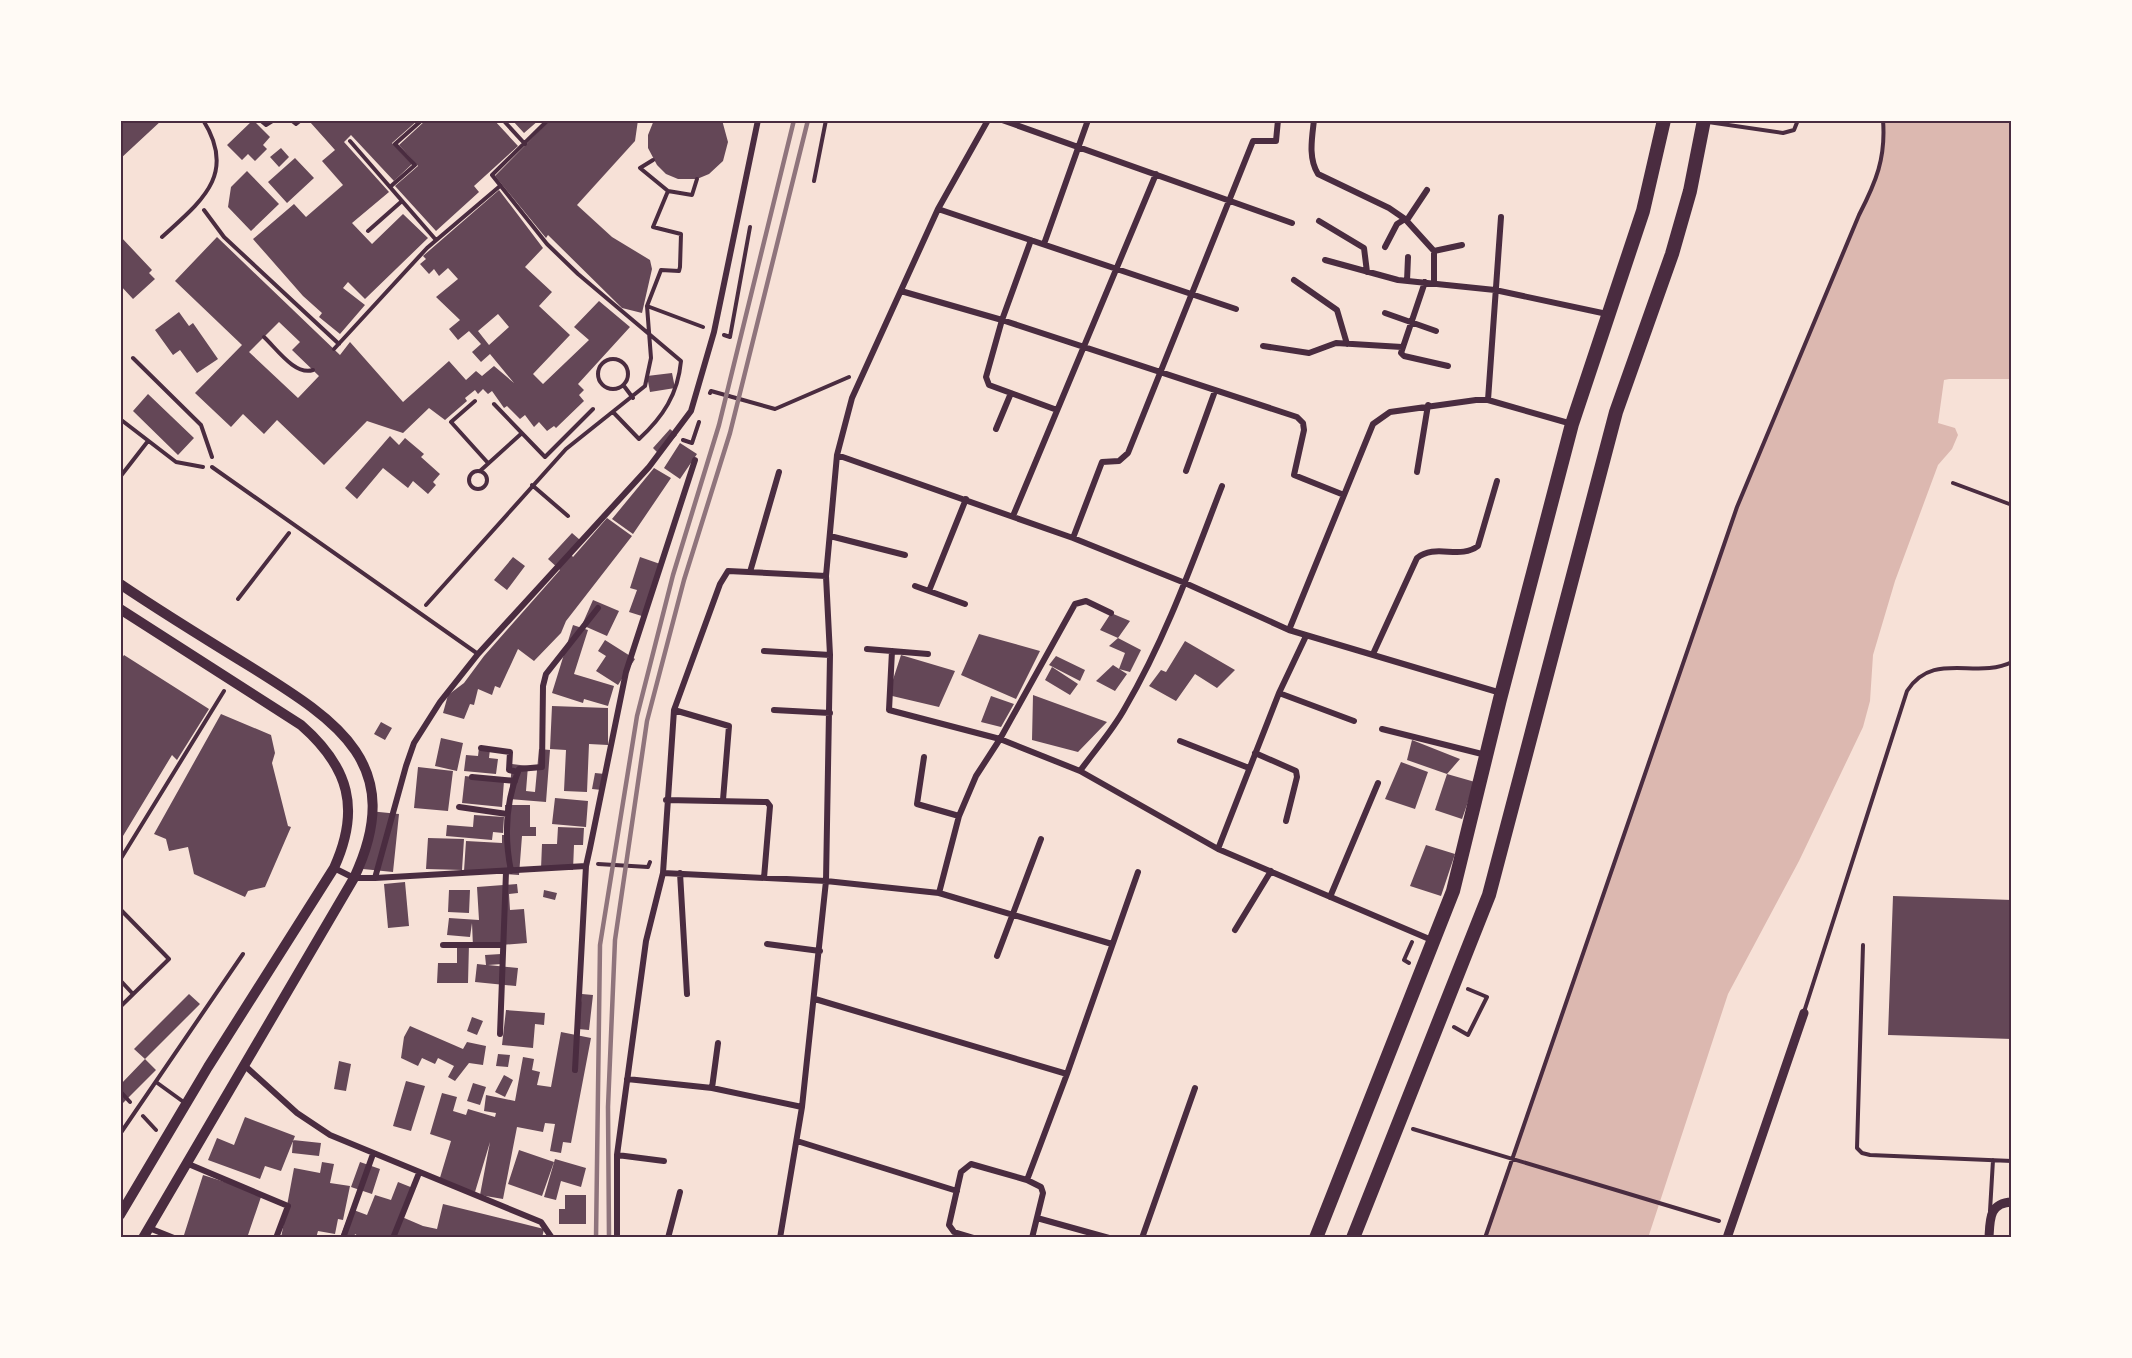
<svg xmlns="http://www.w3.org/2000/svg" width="2132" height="1358" viewBox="0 0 2132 1358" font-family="'Asap Condensed',sans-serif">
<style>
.water{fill:#dcb8b0}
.building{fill:#644757;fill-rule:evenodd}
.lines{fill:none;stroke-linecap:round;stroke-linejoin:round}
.path{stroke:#4a2c40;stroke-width:4}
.service{stroke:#4a2c40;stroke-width:4}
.minor{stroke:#4a2c40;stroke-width:6}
.tertiary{stroke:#4a2c40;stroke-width:9}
.secondary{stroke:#4a2c40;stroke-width:10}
.trunk{stroke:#4a2c40;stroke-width:14}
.rail{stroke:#8f747c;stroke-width:4.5}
.neatline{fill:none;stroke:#4a2c40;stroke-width:2}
</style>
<rect width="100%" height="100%" fill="#f7e1d7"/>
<path class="water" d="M1883 120H2012V379H1949L1944 380 1938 423 1955 428 1958 435 1952 449 1938 465 1895 581 1873 655 1870 701 1863 727 1799 861 1728 994 1648 1238H1485L1737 507 1859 215C1876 182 1886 158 1883 120Z"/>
<path class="building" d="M120 120H162L120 159Z
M253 120 270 137 263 145 267 149 255 161 248 154 242 160 227 145Z
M312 120H418L392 143 412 164 394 181 351 135 344 142 389 192 352 223 372 244 403 214 428 238 365 299 348 282 343 288 365 305 340 334 319 317 322 313 303 296 253 239 294 204 306 217 343 185 322 161 335 150 310 122Z
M426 120H494L518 146 474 186 479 192 436 231 395 186 418 166 399 145Z
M512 120H539L524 133Z
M550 120H638L635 141 577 205 612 237 650 260 652 269 642 313 622 308 548 235 546 238 495 176Z
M654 120H722L728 142 723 161 709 174 697 179H678L666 174 657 165 648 148V135Z
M281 148 289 157 279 167 270 157Z
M295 158 314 178 287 203 268 182Z
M247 171 279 204 251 231 228 207 231 187Z
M499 190 543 248 525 267 552 292 539 306 570 335 533 374 543 384 589 340 574 327 599 301 630 327 578 384 584 390 579 395 584 401 556 428 554 426 547 431 539 422 534 427 525 415 520 419 507 406 504 408 492 391 488 394 483 389 478 394 475 390 465 398 467 401 445 420 429 408 403 433 367 421 324 465 277 420 264 434 243 414 231 427 195 393 242 345 175 281 217 237 340 355 350 342 403 402 449 361 466 380 476 371 482 376 494 366 514 383 490 354 481 362 472 352 481 344 469 331 458 340 449 329 460 320 436 297 458 279 448 268 439 276 434 269 429 274 420 264 426 259 423 256ZM498 314 509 327 489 345 478 331ZM279 322 300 342 292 350 319 376 298 398 249 352Z
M120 236 152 270 149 273 155 279 133 299 120 285Z
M179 312 189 326 193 323 218 359 197 373 180 350 173 355 155 330Z
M672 373 675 388 650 392 647 376Z
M148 394 194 438 178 455 133 411Z
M670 429 677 435 659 454 653 448Z
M390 436 399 445 405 438 424 454 421 457 440 474 433 482 436 485 428 494 413 481 408 488 383 468 357 499 345 488Z
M680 443 697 454 680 479 664 468Z
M654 468 671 478 633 534 612 519Z
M607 518 632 536 566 621 561 633 534 661 518 649 500 688 495 686 492 695 478 689 474 705 470 704 464 719 443 713 448 695 464 683 484 656 560 570 548 559 572 533 580 540 569 552 573 557Z
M513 557 525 566 507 590 494 580Z
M640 557 663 565 645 617 629 612 637 590 630 588Z
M593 600 619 611 607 636 582 625Z
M1111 613 1130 621 1118 638 1100 630Z
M573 625 588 630 574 674 614 686 608 706 584 699 583 703 552 693Z
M979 634 1040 651 1016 699 961 675Z
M1118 638 1141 650 1130 672 1119 669 1125 653 1109 646Z
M605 640 635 659 618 685 596 671 606 656 598 651Z
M1185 641 1235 670 1217 688 1195 674 1176 701 1149 686 1161 670 1166 672Z
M124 655 209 709 177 760 172 755 123 836 120 834V661Z
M901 655 955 671 939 707 888 695Z
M1056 656 1085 670 1080 681 1049 665Z
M1113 665 1127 674 1115 691 1096 681Z
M1052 667 1078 684 1070 695 1045 680Z
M1033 695 1107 722 1078 752 1032 740Z
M991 696 1014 704 1001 727 981 722Z
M552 706 608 708V745L589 744 587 792 564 791 566 750 550 749Z
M221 714 271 735 275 753 272 763 288 826 291 827 265 887 248 891 245 897 194 874 188 847 169 851 166 839 154 834Z
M381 722 392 728 385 740 374 734Z
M441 738 463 743 457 771 435 766Z
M1412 740 1460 759 1447 774 1475 782 1462 819 1435 810 1447 774 1407 760Z
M479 748 490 749 489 758 498 759 496 774 464 771 466 755 478 756Z
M539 749 550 750 546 802 509 799 512 764 528 766 526 791 535 792Z
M1401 762 1428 772 1415 809 1385 799Z
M418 767 453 771 448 811 414 808Z
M595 773 605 774 602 790 592 789Z
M465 776 504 781 502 807 462 803Z
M555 798 588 801 586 827 552 824Z
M505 805H530V827H536V836H522L519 875 464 871 466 841 502 843V835H506Z
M369 811 399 814 393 872 363 869Z
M474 815 504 817 503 833 493 832 492 840 446 836 447 825 473 827Z
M558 827 584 828 583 845H574L573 870 541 869 542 844H557Z
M428 838 464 839 462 870 426 869Z
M1426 845 1455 854 1441 896 1410 886Z
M405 882 409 926 388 928 384 884Z
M517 884 518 893 509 894 510 910 524 909 527 943 473 947 472 923 470 937 447 935 449 918 479 920 477 887Z
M449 890H470L469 913 448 912Z
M544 890 557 893 555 900 543 897Z
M1893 896 2012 900V1039L1888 1035Z
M457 944H469L468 983H437L438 963H457Z
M501 954 502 964 488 965 518 968 516 986 475 982 477 964 486 965 485 955Z
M189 994 200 1004 145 1059 134 1049Z
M582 994 593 995 589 1030 578 1029Z
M506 1010 545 1013 544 1025 535 1024 533 1048 502 1045Z
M472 1017 483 1021 477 1035 467 1031Z
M410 1026 463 1049 467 1042 486 1046 483 1065 469 1063 455 1081 448 1077 454 1066 438 1058 435 1064 422 1058 418 1066 401 1058 404 1037Z
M561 1032 591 1038 571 1143 563 1142 561 1153 550 1151 555 1124 545 1123 543 1132 517 1127 503 1199 480 1195 490 1142 475 1192 439 1181 451 1141 430 1134 442 1093 457 1097 453 1111 466 1115 468 1109 495 1117 496 1113 484 1111 486 1095 515 1101 523 1057 534 1059 532 1070 540 1072 537 1085 551 1087Z
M498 1054 510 1055 508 1067 496 1066Z
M145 1059 156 1070 120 1106V1085Z
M339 1061 351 1064 346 1091 334 1089Z
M504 1075 513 1080 505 1097 495 1092Z
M406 1081 425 1086 411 1131 393 1126Z
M473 1083 486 1087 480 1105 467 1101Z
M245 1117 295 1136 281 1171 265 1166 260 1179 208 1160 217 1138 234 1145Z
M293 1140 321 1143 319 1156 292 1153Z
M519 1150 554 1162 542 1196 508 1184Z
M555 1159 586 1168 581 1187 561 1181 556 1200 544 1197Z
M322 1162 334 1164 330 1183 350 1186 343 1220 338 1219 335 1234 318 1231 316 1238H281L294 1168 320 1173Z
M360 1162 380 1169 372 1194 351 1187Z
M203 1175 262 1194 247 1238H194L184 1235Z
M398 1182 413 1188 402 1217 423 1226 437 1229 443 1204 544 1229 542 1238H361L355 1234 354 1238H340L351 1209 367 1215 375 1195 391 1200Z
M565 1195H586V1224H559V1209H565Z"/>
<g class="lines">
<path class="path" d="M260 120 266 125 274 120
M291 120 296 124 301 120
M503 120 525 144
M548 120 492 175 547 244 578 274 681 361C678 394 663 417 639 439L613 412
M350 141 436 240
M653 160 640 168 668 191
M697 179 692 195 668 191 653 227 681 234 680 267 679 271 661 270 647 306 703 327
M814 181 826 120
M390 187 415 165 395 144 422 120
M204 210 224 237 339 344
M368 231 402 201
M724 335 730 337 750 227
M264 337C276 348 295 376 313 370
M334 349 427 248 500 186
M133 358 201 425 212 457
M598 374a15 15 0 1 1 30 0a15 15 0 1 1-30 0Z
M624 386 633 398
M710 393 711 391 775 409 849 377
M475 401 451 422 488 463
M494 404 545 457 593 409
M120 419 176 462 203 467
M683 440 692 443 699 422
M480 471 522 433
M469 480a9 9 0 1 1 18 0a9 9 0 1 1-18 0Z
M120 477 148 441
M532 485 568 516
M238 599 289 533
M426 605 566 449 645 386 651 358 647 306
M120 860 224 691
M598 864 648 867 650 862
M120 909 169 959 120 1007
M1409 963 1404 960 1412 942
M120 980 133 994
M1454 1027 1468 1035 1487 997 1468 989
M120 1091 130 1102
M143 1116 156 1130
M1413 1129 1719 1221
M1485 1238 1737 507 1859 215C1876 182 1886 158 1883 120"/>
<path class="service" d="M1708 122 1783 133 1794 130 1798 120
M162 237C200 202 238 175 203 120
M212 467 478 654
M1953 483 2012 505
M1863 945 1857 1148 1862 1153 1870 1155 2012 1161
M1804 1012 1907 691C1933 650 1976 680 2012 662
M156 1082 185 1103
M120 1134 243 954
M1990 1211 1993 1160"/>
<path class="minor" d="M1002 120 1292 223
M1314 120C1312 138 1308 158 1318 174L1389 208 1405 219 1434 251V283
M938 209 1236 309
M1407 220 1427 190
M1319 221 1364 248 1367 272
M1031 240 1002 320 986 377 989 385 1057 410
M1044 244 1088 120
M1385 247 1397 224 1405 219
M1434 251 1462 245
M1325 260 1398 280 1495 290 1607 314
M1294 280 1337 310 1347 344
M1407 281 1408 257
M1425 282 1401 353 1404 356 1448 366
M901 291 1002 320 1297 417 1303 423 1304 430 1294 475 1344 495
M1385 313 1436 331
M1263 346 1309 353 1336 343 1402 347
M1488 400 1501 217
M996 429 1011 393
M837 455 1073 538 1185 583 1289 630 1501 693
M1186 471 1215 391
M1417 472 1428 405
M1013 516 1156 174
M830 536 905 555
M1073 538 1102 462 1119 461 1128 453 1253 141H1276L1278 120
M750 572 779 472
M915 586 965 604
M929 591 966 499
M1289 630 1373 424 1390 412 1476 400H1488L1572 424
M867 649 928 654
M764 651 830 655
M892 651 889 710 1000 739 1080 771 1218 849 1434 941
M1373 654 1417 558C1435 543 1460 560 1478 546L1497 481
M1279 693 1354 721
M674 710 729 726 723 800
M774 710 830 713
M1382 729 1486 755
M1180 741 1249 768
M481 748 510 752 509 770 518 772
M1255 753 1296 771 1297 777 1286 821
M924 757 917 804 959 816
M1080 771C1095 750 1113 730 1125 708 1166 638 1193 561 1222 486
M472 777 515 781
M666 800 767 802 770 806 764 878
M459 807 507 814
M1218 849 1279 693 1306 636
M334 868 354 878H375L586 866
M511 871C504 836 505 803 519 769L542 767 543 686 546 674 598 608
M663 873 826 881 939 893 1112 944
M680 873 687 994
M375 878 406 766 414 743 440 702 478 654 649 467 691 411 714 332 758 120
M939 893 959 816 976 776 1000 739 1075 604 1086 601 1111 613
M1330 897 1378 783
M1235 930 1271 871
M767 944 820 951
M443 945H503
M997 956 1041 839
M815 999 1067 1074
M500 1034 506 872
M244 1065 297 1113 330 1135 541 1222 552 1238
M575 1070 586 866 590 848 626 672 695 460
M627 1079 712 1088 802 1107
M712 1088 718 1043
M797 1141 957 1191
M617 1155 664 1161
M186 1163 288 1206 276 1238
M1027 1180 1067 1074 1138 872
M1037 1218 1109 1238
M149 1228 174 1238
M343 1238 373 1154
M393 1238 419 1173
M617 1238V1155L646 941 663 873 674 710 720 584 728 571 826 576
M668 1238 680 1192
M780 1238 802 1107 826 881 830 655 826 576 837 455 852 398 938 209 988 120
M974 1238 954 1232 949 1225 961 1172 971 1164 1027 1180 1041 1187 1043 1193 1032 1238
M1142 1238 1195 1088"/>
<path class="tertiary" d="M1727 1238 1804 1013
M1989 1238C1990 1219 1989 1203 2012 1202"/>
<path class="secondary" d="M120 584C163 613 207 640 251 667 339 722 407 765 354 878L143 1238
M120 609 301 725C349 767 361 809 334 868L208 1067 120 1215"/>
<path class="trunk" d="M1316 1238 1453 891 1500 699 1572 424 1643 211 1664 120
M1353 1238 1489 895 1616 412 1672 254 1690 191 1704 120"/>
<path class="rail" d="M596 1238 600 945 637 716 673 575 719 425 794 120
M609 1238 608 1107 615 940 647 721 684 580 730 433 808 120"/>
</g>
<rect width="2132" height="1358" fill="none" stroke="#fffaf5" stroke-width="243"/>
<rect x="122" y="122" width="1888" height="1114" class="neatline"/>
</svg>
